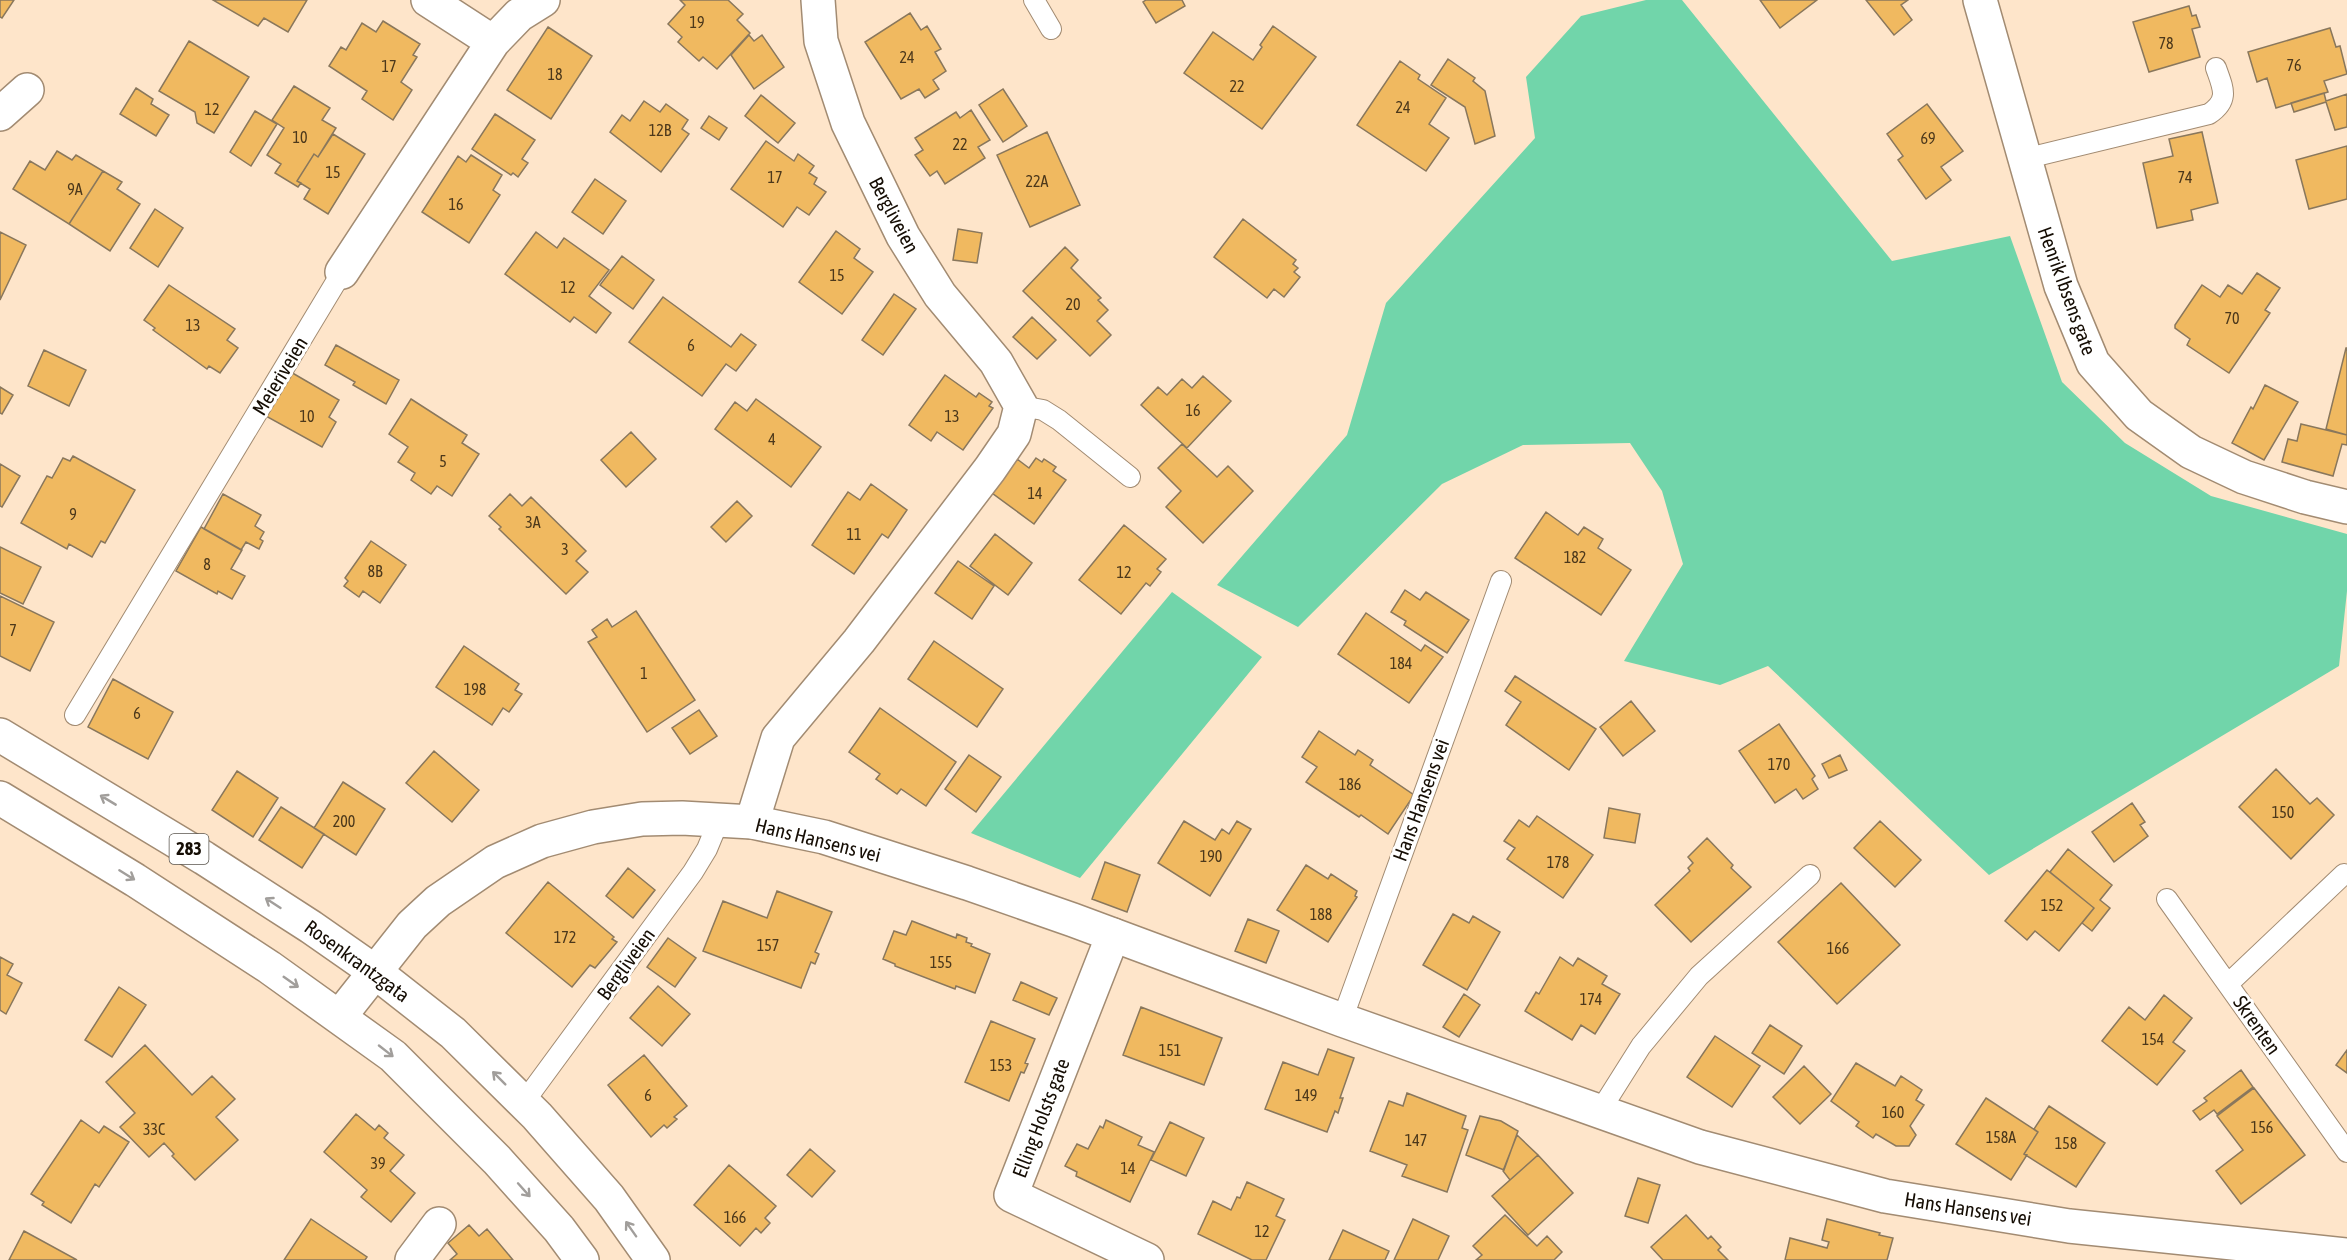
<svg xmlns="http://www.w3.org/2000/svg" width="2347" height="1260" viewBox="0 0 2347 1260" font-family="'Asap Condensed',sans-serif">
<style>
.green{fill:#71d5aa}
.building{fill:#f0b960;stroke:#89775c;stroke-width:1.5}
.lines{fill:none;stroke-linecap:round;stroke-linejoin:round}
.service-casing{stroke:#a28b72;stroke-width:22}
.minor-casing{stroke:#a28b72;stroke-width:36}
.secondary-casing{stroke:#a28b72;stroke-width:36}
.primary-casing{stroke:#a28b72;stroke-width:36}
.service{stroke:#fff;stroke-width:20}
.minor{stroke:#fff;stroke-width:33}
.secondary{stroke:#fff;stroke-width:33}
.primary{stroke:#fff;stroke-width:33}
.oneway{stroke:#a19e9b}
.labels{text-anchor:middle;stroke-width:6;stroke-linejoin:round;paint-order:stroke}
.number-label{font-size:16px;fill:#4c381b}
.shield{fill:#fff;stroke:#5b564f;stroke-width:1.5}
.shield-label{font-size:18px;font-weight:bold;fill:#150d04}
.street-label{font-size:20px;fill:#150d04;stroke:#fff}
</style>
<rect width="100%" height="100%" fill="#fee5ca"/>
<path class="green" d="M1646 0H1682L1892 261 2010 236 2062 382 2125 443 2211 496 2347 534V591L2339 666 1989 875 1768 666 1720 685 1624 661 1683 564 1662 491 1630 443 1523 445 1442 484 1298 627 1217 585 1347 435 1386 303 1535 138 1526 77 1581 16Z
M1172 592 1262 657 1080 878 971 833Z"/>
<path class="building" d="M0 0H14L2 18 0 17Z
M213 0H307L288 32 264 18 258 26Z
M680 0H728L743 14 737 20 750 33 717 69 703 57 699 61 678 42 682 37 668 24 685 5Z
M1146 0H1182L1185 6 1156 23 1143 2Z
M1760 0H1817L1780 28Z
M1866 0H1908L1901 5 1912 20 1894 35Z
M2189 6 2192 16 2196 15 2200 27 2192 29 2200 57 2149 72 2133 22Z
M910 13 921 30 927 26 941 49 935 52 946 71 933 80 939 89 925 98 919 89 901 99 865 42Z
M383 21 420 44 413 55 417 57 401 82 412 90 393 120 362 99 367 91 329 66 341 47 346 50 362 23 376 32Z
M1273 26 1316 57 1262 129 1184 73 1213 32 1253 60 1262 47 1260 45Z
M548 27 592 56 551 119 507 90Z
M2330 28 2336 47 2340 46 2347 74 2324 81 2328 92 2276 108 2267 78 2257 82 2248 52Z
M749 35 754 41 762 35 784 67 754 89 731 55Z
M189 41 249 77 214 133 197 123 195 112 159 91Z
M1448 59 1475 78 1473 81 1485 91 1495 136 1475 144 1465 107 1431 85Z
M1400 61 1420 75 1418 79 1446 98 1429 124 1449 138 1426 171 1357 125Z
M294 86 330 108 322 120 336 128 318 157 314 154 297 181 301 183 298 187 275 173 281 164 267 155 284 128 272 120Z
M136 88 153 99 151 104 169 115 156 136 120 114Z
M1003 89 1027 126 1003 142 979 105Z
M2324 93 2326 101 2347 94V127L2335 130 2326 102 2294 112 2291 103Z
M761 95 795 123 778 143 745 116Z
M644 101 660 112 666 104 688 120 682 129 689 134 661 172 610 132 622 115 630 121Z
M1927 104 1963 151 1941 167 1951 180 1926 199 1898 160 1903 156 1887 134Z
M971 110 990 140 978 147 985 158 945 184 937 171 930 176 915 155 923 150 915 138 956 112 960 118Z
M255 111 277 124 251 166 230 152Z
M495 114 535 140 522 159 528 163 518 177 513 173 511 175 472 149Z
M709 116 727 128 719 140 701 128Z
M1047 132 1080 205 1030 227 997 155Z
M2202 132 2218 203 2191 210 2193 220 2157 228 2143 163 2173 156 2169 139Z
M333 134 365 154 328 214 304 199 310 189 297 181 314 154 318 157Z
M766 141 794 161 798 154 814 166 809 173 817 178 814 184 826 192 809 215 797 207 783 227 731 189Z
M2347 146V199L2309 209 2296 160Z
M57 151 72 160 76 155 103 171 69 224 13 189 30 161 45 170Z
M471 155 502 175 493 190 500 195 469 243 422 212 458 156 466 162Z
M103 171 122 182 117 189 140 204 110 251 69 224Z
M595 179 626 201 603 234 572 212Z
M155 209 183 228 158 267 130 248Z
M1243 219 1296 260 1293 264 1298 268 1294 272 1300 277 1284 297 1274 289 1267 298 1214 257Z
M958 229 982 233 977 263 953 260Z
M836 231 860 249 854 258 873 272 842 314 799 282Z
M0 232 26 245 0 300Z
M536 232 557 248 564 238 609 270 589 296 611 313 596 333 574 317 570 322 505 274Z
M1065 247 1078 260 1071 268 1101 298 1098 300 1108 310 1097 321 1111 335 1090 356 1023 291Z
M622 256 654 280 633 309 600 285Z
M2257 273 2280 288 2265 310 2270 313 2229 373 2187 345 2190 339 2175 328V325L2202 285 2220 297 2228 285 2242 294Z
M169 285 235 329 227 340 238 348 220 373 209 366 207 369 153 330 155 328 144 320Z
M894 294 916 309 883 355 862 340Z
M663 297 731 347 741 334 756 345 736 371 726 364 702 396 629 342Z
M1032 317 1056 340 1037 359 1013 337Z
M336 345 399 380 386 404 353 385 355 382 325 365Z
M2346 348H2347V435L2326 429Z
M44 350 86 370 69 406 28 386Z
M289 371 339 400 329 417 336 422 322 447 264 415Z
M945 375 976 397 979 393 992 402 989 406 993 408 963 450 937 432 931 441 909 425Z
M1203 376 1231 401 1187 448 1141 405 1158 387 1167 395 1182 379 1192 388Z
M2265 385 2298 402 2264 460 2232 443 2251 407 2253 409Z
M0 387 13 395 2 414 0 413Z
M411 399 467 435 462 443 479 454 452 496 437 486 431 494 411 480 415 473 398 462 408 447 389 434Z
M756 399 821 447 791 487 715 429 735 402 747 411Z
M2301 424 2347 435V445L2342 444 2333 476 2282 462 2288 439 2297 441Z
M631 432 656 459 626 487 601 460Z
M1182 444 1217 477 1228 466 1253 491 1203 543 1166 507 1181 491 1158 468Z
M73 456 135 490 105 543 101 541 92 557 69 544 67 549 21 523 47 476 52 478 63 458 70 461Z
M1036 458 1042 462 1044 459 1056 467 1053 471 1066 480 1034 524 992 493 1017 459 1029 468Z
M0 464 20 476 2 507 0 506Z
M871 484 907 510 888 538 882 534 854 574 812 545 848 492 860 500Z
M223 494 261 515 255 526 264 532 260 539 263 541 259 549 246 542 241 550 204 529Z
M510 494 522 506 531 497 586 551 576 561 588 572 566 594 499 529 501 527 489 516Z
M737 501 752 516 726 542 711 527Z
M1546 512 1578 535 1584 527 1603 539 1598 548 1631 570 1601 615 1515 558Z
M1124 525 1166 559 1157 569 1161 572 1150 586 1146 583 1121 614 1079 580Z
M201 527 242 550 231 569 245 576 232 599 218 591 217 594 176 571Z
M995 534 1032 563 1008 595 970 566Z
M371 541 406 565 380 603 363 591 359 597 344 586 348 581 345 578Z
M0 547 41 567 23 604 0 593Z
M958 561 994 586 972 619 935 593Z
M1405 590 1420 600 1426 592 1469 620 1447 653 1404 625 1406 621 1391 612Z
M0 596 54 622 30 671 0 656Z
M636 611 695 700 647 732 588 642 597 637 592 630 607 619 612 627Z
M1366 613 1421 651 1425 645 1443 657 1409 703 1338 654Z
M934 641 1003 689 977 727 908 679Z
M464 646 519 684 515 690 522 694 509 712 503 708 492 725 436 687Z
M1515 676 1596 729 1569 770 1506 725 1521 702 1505 691Z
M113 679 173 712 148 759 88 727Z
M1631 701 1655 731 1623 756 1600 727Z
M880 708 956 762 926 806 901 789 897 794 876 779 880 774 849 752Z
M699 710 717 736 690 754 672 728Z
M1779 724 1815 776 1812 779 1818 789 1803 799 1796 789 1775 803 1739 751Z
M1319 731 1355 755 1358 750 1373 760 1370 765 1414 795 1388 834 1361 815 1359 817 1306 782 1317 767 1302 757Z
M434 751 479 790 452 822 406 783Z
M969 755 1001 777 976 812 945 789Z
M1840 755 1847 770 1829 778 1822 764Z
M2276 769 2310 804 2317 798 2334 815 2291 859 2239 807Z
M237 771 278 798 253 837 212 810Z
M343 782 385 809 356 855 314 828Z
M2132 803 2145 822 2140 825 2148 836 2114 862 2092 832Z
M281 807 324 834 302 868 259 840Z
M1609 808 1640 814 1635 843 1604 838Z
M1537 816 1593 855 1563 898 1507 859 1515 848 1504 841 1519 820 1529 827Z
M1184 821 1215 840 1222 829 1229 834 1237 821 1251 829 1210 896 1158 863Z
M1880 821 1921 860 1895 887 1854 848Z
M1707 838 1733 865 1731 868 1751 887 1691 942 1655 905 1690 871 1688 868 1693 863 1688 857Z
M2068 849 2112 885 2100 900 2110 908 2092 931 2082 923 2094 908 2050 872Z
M1105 862 1140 875 1127 912 1092 899Z
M1306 865 1328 879 1331 874 1357 891 1355 896 1357 897 1328 942 1277 910Z
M628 868 655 890 633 918 606 896Z
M2047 870 2094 908 2059 951 2035 931 2027 940 2005 921Z
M548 882 614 937 612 939 617 942 595 968 590 965 572 987 506 933Z
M1841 883 1900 945 1837 1004 1778 942Z
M777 891 832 912 815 952 819 954 815 964 811 962 801 988 703 951 723 901 767 918Z
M1453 914 1469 923 1473 916 1500 932 1467 990 1423 965Z
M1248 919 1279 931 1266 963 1235 951Z
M912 921 956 938 957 934 967 938 966 942 972 944 971 946 990 954 975 993 956 986 955 989 895 966V964L883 959 894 931 906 935Z
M668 938 696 958 675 987 647 967Z
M0 957 13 964 7 975 22 983 6 1014 0 1010Z
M1560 957 1573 966 1578 958 1607 976 1602 984 1620 994 1595 1034 1581 1025 1572 1040 1525 1011 1536 992 1539 994Z
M1021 982 1057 998 1049 1015 1013 1000Z
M658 986 690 1014 662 1046 630 1018Z
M119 987 146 1005 112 1057 85 1040Z
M1464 994 1480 1005 1459 1037 1443 1027Z
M2164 995 2192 1018 2173 1042 2185 1051 2157 1085 2102 1041 2129 1007 2145 1020Z
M1141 1007 1222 1038 1204 1085 1123 1055Z
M991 1021 1035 1039 1025 1063 1028 1064 1024 1073 1021 1072 1009 1101 965 1082Z
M1770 1025 1802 1046 1784 1074 1752 1053Z
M1715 1036 1760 1066 1732 1107 1687 1077Z
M145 1045 192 1095 212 1076 235 1099 216 1117 238 1140 195 1180 172 1156 174 1154 164 1143 149 1157 120 1127 135 1113 106 1082Z
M1328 1049 1354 1058 1340 1098H1343L1338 1113 1335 1111 1327 1132 1265 1109 1283 1062 1318 1075Z
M2347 1050V1073L2336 1065Z
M644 1055 687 1106 674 1117 677 1119 667 1128 664 1125 651 1137 608 1085Z
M1856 1063 1895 1086 1901 1076 1922 1090 1916 1100 1924 1105 1910 1126 1916 1135 1909 1146H1896L1876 1134 1873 1138 1856 1126 1859 1122 1831 1101Z
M1804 1066 1831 1094 1800 1124 1773 1097Z
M2241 1070 2253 1087 2217 1114 2214 1110 2200 1120 2193 1111 2207 1101 2204 1098Z
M2254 1088 2305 1155 2241 1204 2216 1171 2243 1150 2217 1116Z
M1407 1093 1466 1116 1462 1128 1468 1130 1447 1192 1402 1176 1407 1165 1370 1151 1389 1101 1403 1106Z
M1986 1098 2038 1132 2024 1154 2027 1155 2011 1180 1956 1144Z
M2049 1106 2105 1143 2076 1187 2024 1154 2038 1132 2034 1129Z
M356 1114 375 1130 379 1125 388 1133 384 1138 404 1155 390 1171 415 1193 391 1222 361 1197 367 1190 324 1152Z
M1480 1116 1501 1121 1518 1131 1504 1170 1466 1155Z
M81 1120 99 1133 104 1126 129 1142 99 1187 95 1184 71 1223 42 1205 44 1202 31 1194Z
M1106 1120 1142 1137 1138 1145 1154 1152 1130 1202 1076 1176 1077 1172 1065 1166 1077 1144 1088 1149 1100 1126 1103 1128Z
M1170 1122 1204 1138 1186 1176 1151 1160Z
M1517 1135 1538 1155 1510 1180 1503 1171Z
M810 1149 835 1171 812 1197 787 1175Z
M1538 1155 1573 1193 1528 1235 1492 1196Z
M729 1165 776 1206 765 1218 770 1223 761 1233 756 1228 740 1246 694 1205Z
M1638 1178 1660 1185 1648 1223 1625 1216Z
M1247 1182 1284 1199 1276 1216 1285 1220 1266 1260H1252L1198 1234 1213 1201 1231 1210 1237 1197 1240 1198Z
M1505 1215 1537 1246 1547 1236 1562 1252 1554 1260H1476L1482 1255 1473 1246Z
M1686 1215 1708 1239 1711 1236 1721 1247 1718 1250 1728 1260H1663L1651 1247Z
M311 1219 367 1257 365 1260H284Z
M1413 1219 1449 1236 1438 1260H1394Z
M1827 1219 1880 1233 1879 1235 1893 1238 1887 1260H1785L1790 1238 1827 1248 1829 1242 1822 1240Z
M469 1225 479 1236 487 1229 513 1260H450L457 1254 448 1243Z
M1343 1230 1389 1251 1385 1260H1329Z
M24 1231 77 1260H9Z"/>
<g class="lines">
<g class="service-casing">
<path id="service" d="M1034 0 1051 29
M2024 159 2209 114C2230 100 2223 88 2216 68
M1021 406 1043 410 1059 420 1130 477
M75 715 342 272
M2167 899 2347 1152
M2228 984 2344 874
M1342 1020 1501 581
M524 1102 693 872 707 849 719 820
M1600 1111 1641 1046 1699 976 1810 875"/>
</g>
<g class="minor-casing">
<path id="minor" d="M428 0 493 42
M1980 0 2061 286 2093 363 2139 415 2191 452 2244 477 2305 497 2347 507
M0 114 27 90
M342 272 493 42 519 15 543 0
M752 822 778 738 859 641 990 469 1014 434 1021 406 996 362 940 295 903 236 848 123 821 41 818 0
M1113 935 1011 1195 1147 1260
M412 1260 439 1224"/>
</g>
<g class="secondary-casing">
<path id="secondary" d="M340 1016 412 925 438 901 495 862 542 841 593 827 642 819 682 818 752 822 824 837 967 883 1073 920 1342 1020 1700 1147 1885 1196 2069 1226 2347 1255"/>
</g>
<g class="primary-casing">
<path id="primary" d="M0 735 204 858 311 927 374 971 453 1033 537 1116 609 1198 653 1260
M0 798 135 880 269 967 393 1056 497 1160 559 1229 582 1260"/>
</g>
<use href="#service" class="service"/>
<use href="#minor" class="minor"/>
<use href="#secondary" class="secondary"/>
<use href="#primary" class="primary"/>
</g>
<defs><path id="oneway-shaft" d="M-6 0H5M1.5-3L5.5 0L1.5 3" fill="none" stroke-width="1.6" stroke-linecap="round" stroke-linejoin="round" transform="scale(1.5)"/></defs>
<g class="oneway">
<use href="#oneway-shaft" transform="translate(108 800) rotate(-149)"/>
<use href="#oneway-shaft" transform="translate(127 875) rotate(32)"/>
<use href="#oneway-shaft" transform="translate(273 903) rotate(-147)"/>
<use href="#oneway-shaft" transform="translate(291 982) rotate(35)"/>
<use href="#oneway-shaft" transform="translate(386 1051) rotate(38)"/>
<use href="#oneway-shaft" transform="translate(499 1078) rotate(-135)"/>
<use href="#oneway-shaft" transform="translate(524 1190) rotate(48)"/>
<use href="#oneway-shaft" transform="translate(631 1229) rotate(-125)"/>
</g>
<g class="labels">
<g class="number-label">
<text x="697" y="28">19</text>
<text x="2166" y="49">78</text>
<text x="907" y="63">24</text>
<text x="2294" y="71">76</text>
<text x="389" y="72">17</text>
<text x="555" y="80">18</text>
<text x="1237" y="92">22</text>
<text x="1403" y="113">24</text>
<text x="212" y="115">12</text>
<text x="660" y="136">12B</text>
<text x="300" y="143">10</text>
<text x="1928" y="144">69</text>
<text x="960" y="150">22</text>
<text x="333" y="178">15</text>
<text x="775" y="183">17</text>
<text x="2185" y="183">74</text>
<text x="1037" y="187">22A</text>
<text x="75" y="195">9A</text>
<text x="456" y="210">16</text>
<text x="837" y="281">15</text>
<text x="568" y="293">12</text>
<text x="1073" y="310">20</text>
<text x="2232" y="324">70</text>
<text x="193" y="331">13</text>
<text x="691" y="351">6</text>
<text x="1193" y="416">16</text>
<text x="307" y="422">10</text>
<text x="952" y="422">13</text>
<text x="772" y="445">4</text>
<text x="443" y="467">5</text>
<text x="1035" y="499">14</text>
<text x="73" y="520">9</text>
<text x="533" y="528">3A</text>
<text x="854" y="540">11</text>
<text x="565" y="555">3</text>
<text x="1575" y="563">182</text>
<text x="207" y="570">8</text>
<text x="375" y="577">8B</text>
<text x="1124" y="578">12</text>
<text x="13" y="636">7</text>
<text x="1401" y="669">184</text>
<text x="644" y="679">1</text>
<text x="475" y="695">198</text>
<text x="137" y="719">6</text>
<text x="1779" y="770">170</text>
<text x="1350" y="790">186</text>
<text x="2283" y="818">150</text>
<text x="344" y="827">200</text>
<text x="1211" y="862">190</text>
<text x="1558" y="868">178</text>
<text x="2052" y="911">152</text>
<text x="1321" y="920">188</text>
<text x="565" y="943">172</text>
<text x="768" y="951">157</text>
<text x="1838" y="954">166</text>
<text x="941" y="968">155</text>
<text x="1591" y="1005">174</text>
<text x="2153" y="1045">154</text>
<text x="1170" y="1056">151</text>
<text x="1001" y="1071">153</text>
<text x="648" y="1101">6</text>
<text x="1306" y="1101">149</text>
<text x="1893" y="1118">160</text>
<text x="2262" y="1133">156</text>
<text x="154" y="1135">33C</text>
<text x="2001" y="1143">158A</text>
<text x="1416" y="1146">147</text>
<text x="2066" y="1149">158</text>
<text x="378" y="1169">39</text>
<text x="1128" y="1174">14</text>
<text x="735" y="1223">166</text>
<text x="1262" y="1237">12</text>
</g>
<rect class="shield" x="169.5" y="834" width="39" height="30" rx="4.5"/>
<g class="shield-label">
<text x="189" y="855">283</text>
</g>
<g class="street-label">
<text transform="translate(894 215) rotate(62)" y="7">Bergliveien</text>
<text transform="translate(2067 291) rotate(70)" y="7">Henrik Ibsens gate</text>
<text transform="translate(280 376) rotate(-59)" y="7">Meieriveien</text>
<text transform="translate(1421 800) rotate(-70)" y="7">Hans Hansens vei</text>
<text transform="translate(818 840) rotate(14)" y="7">Hans Hansens vei</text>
<text transform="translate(357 961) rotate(36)" y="7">Rosenkrantzgata</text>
<text transform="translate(626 964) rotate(-54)" y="7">Bergliveien</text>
<text transform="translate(2257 1025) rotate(55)" y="7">Skrenten</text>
<text transform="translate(1041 1118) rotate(-69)" y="7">Elling Holsts gate</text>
<text transform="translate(1968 1209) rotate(9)" y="7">Hans Hansens vei</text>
</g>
</g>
</svg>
